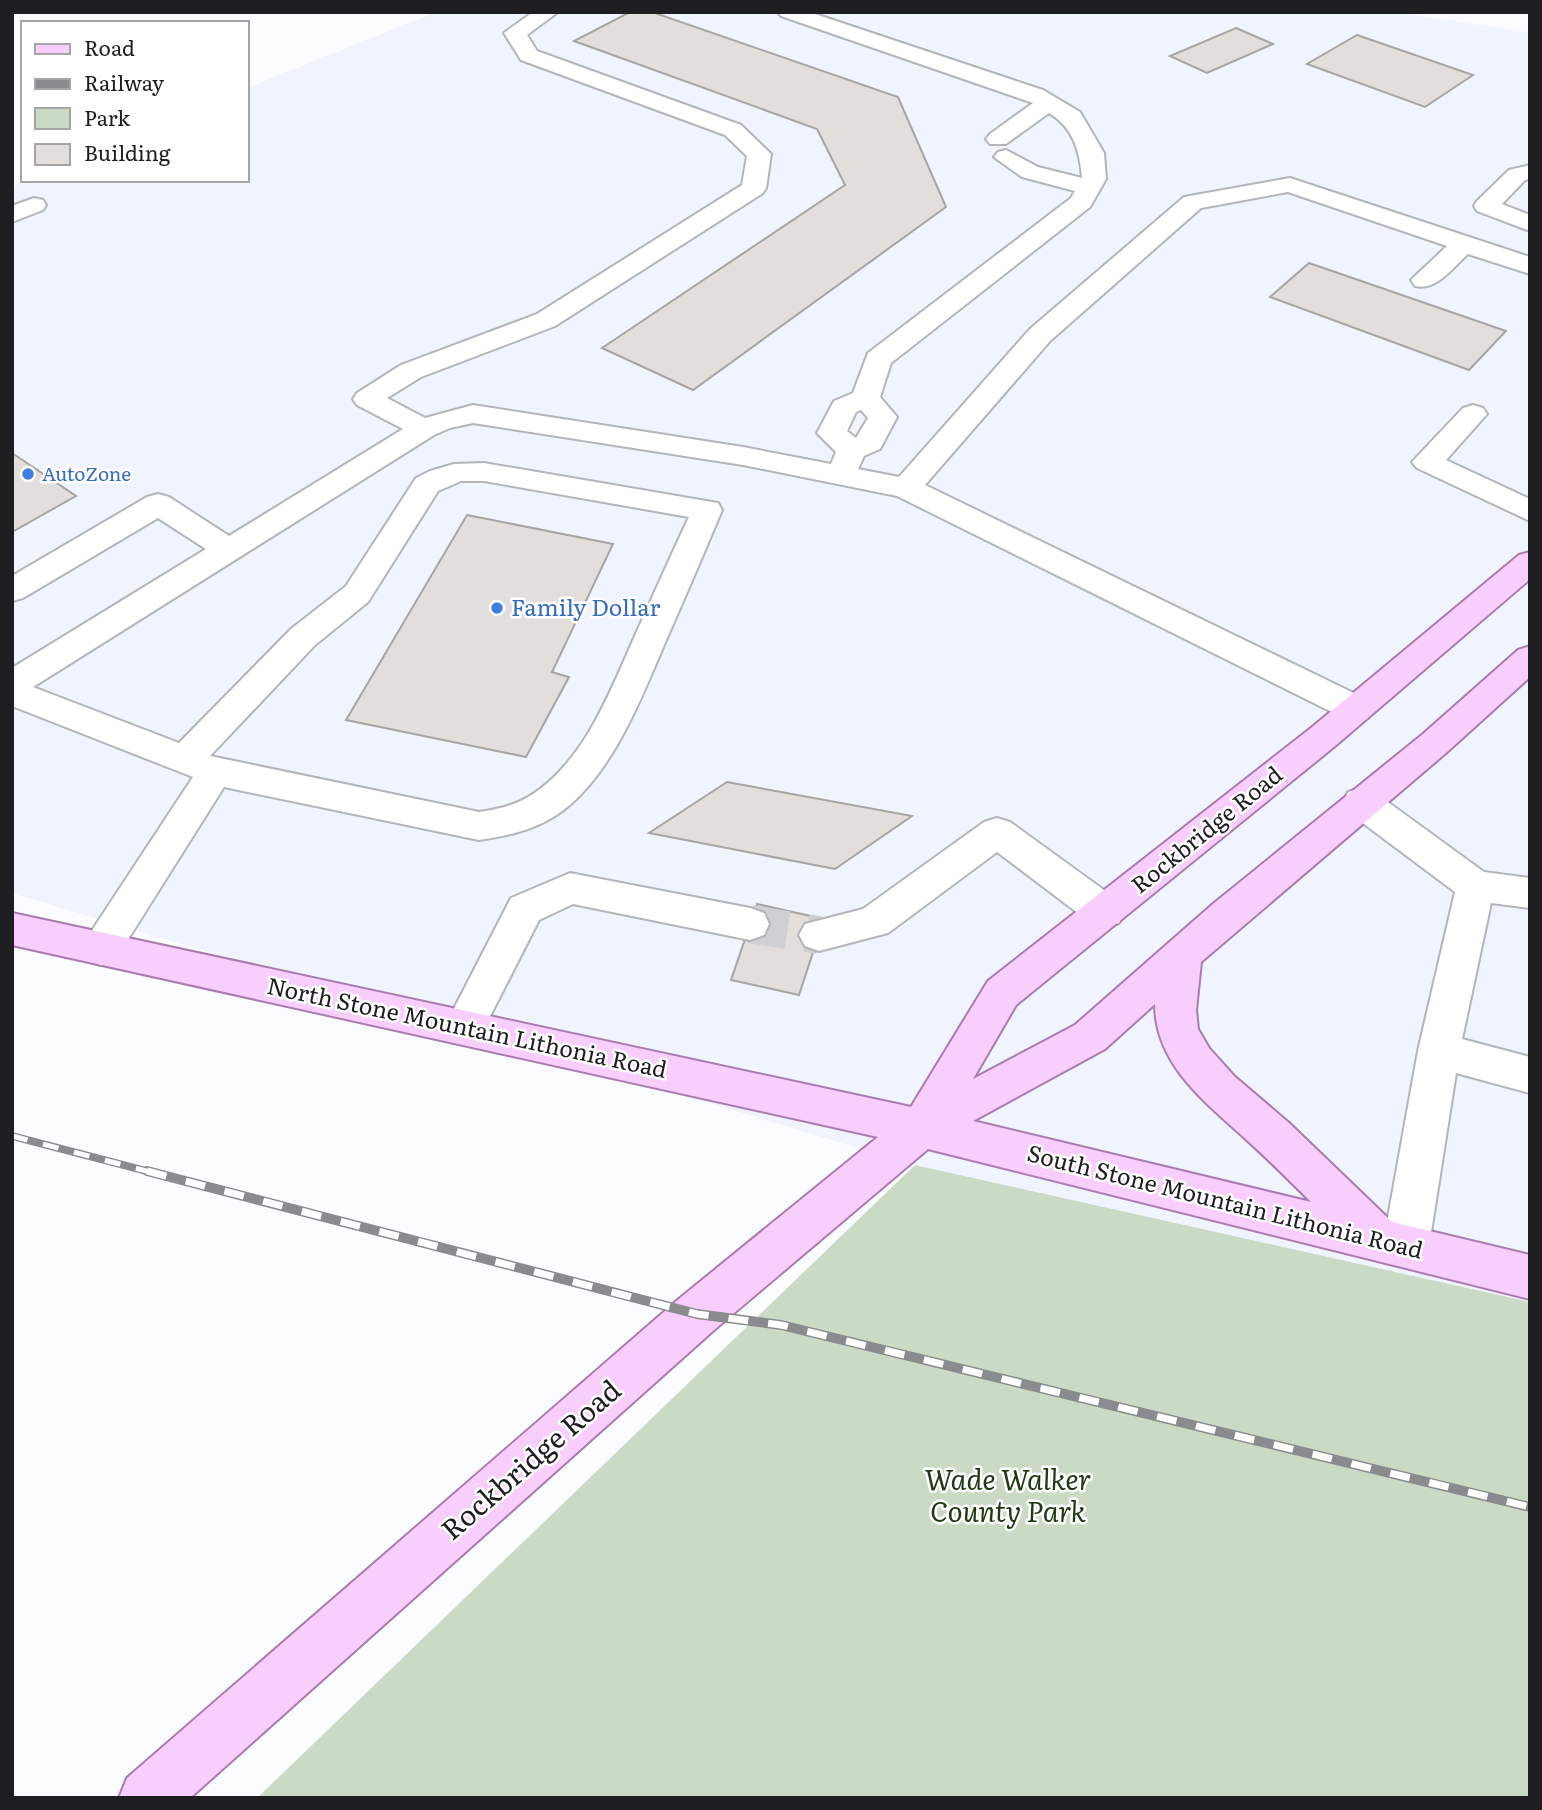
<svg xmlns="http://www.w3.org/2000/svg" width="1542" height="1810" viewBox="0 0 1542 1810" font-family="Literata,serif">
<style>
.built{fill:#eff4ff}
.green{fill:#cbdac5}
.building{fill:#e2dedb;stroke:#a8a4a2;stroke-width:2}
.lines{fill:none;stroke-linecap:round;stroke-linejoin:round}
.minor-tunnel{stroke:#ced0d2;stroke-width:38;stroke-dasharray:38 19;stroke-linecap:butt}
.minor-casing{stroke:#b3b5b9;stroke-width:4}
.major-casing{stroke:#a97caf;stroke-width:4}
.minor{fill:#fff;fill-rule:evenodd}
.major{fill:#f8cefd;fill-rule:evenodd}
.rail-far1-casing{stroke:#8a8b8e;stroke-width:8}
.rail-casing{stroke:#8a8b8e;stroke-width:10}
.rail-far1{stroke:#fff;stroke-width:5;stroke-dasharray:16;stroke-linecap:butt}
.rail{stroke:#fff;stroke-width:7;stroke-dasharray:20;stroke-linecap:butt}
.shop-dot{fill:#3f7fe0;stroke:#fff;stroke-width:2.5}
.labels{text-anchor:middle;stroke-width:5;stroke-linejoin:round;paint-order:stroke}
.far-shop-label{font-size:19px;fill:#366cbe;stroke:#fff;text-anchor:start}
.shop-label{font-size:23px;fill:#366cbe;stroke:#fff;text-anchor:start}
.street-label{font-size:23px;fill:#1e1e20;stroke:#fff}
.near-street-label{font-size:28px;fill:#1e1e20;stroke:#fff}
.near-park-label{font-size:28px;font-style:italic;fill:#203b13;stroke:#fff}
</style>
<rect width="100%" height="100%" fill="#fafcff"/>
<path class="built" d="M437 12H1396L1530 33V1302L915 1165 12 893V187L29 180H247V88Z"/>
<path class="green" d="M915 1165 1530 1302V1798H257Z"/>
<path class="building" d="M630 12H652L898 97 946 207 693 390 602 348 845 185 817 129 574 41Z
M1236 28 1273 44 1207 73 1170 56Z
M1357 35 1473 75 1425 107 1307 64Z
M1309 263 1506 331 1469 370 1270 297Z
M12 453 76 496 12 532Z
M467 515 613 544 552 672 569 677 526 757 346 720Z
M727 782 912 816 835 869 649 833Z
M757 904 824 919 799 995 731 980Z"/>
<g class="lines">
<path class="minor-tunnel" d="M750 924 819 935"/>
<g class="minor-casing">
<path id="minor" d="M533 12H558L527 35 537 51 741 125 771 154 766 188 763 193 555 326 421 377 387 398 425 418 473 405 743 447 831 464 836 452 817 433 834 401 853 393 868 353 1071 198 1075 191 1022 177 994 157 998 152 1006 150 1038 167 1082 178C1080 151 1073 127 1049 113L1006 144H990L986 139 990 134 1033 103 781 16 778 12H809L1043 90 1080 112 1104 153 1106 179 1090 207 891 363 880 397 897 417 880 449 864 456 858 469 899 477 1030 329 1184 197 1290 178 1530 257V274L1468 254C1453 267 1437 291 1415 286L1411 280 1447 246 1288 192 1201 208 1050 341 925 485 1368 700 1373 709 1368 718 1356 721 1344 718 897 496 743 465 473 423 450 428 434 435 33 687 179 743 291 629 346 586 416 478 430 471 454 464 484 463 718 503 722 510C704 553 686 595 667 638 642 696 611 780 555 816 531 831 506 836 479 840L224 787 115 960 101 965 87 960 81 949 87 938 193 777 12 706V668L206 549 158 518 23 598 12 601V576L147 497 158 494 169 497 229 536 403 429 357 405 353 399 357 393 401 365 537 314 742 185 747 156 725 135 521 60 504 33ZM861 410 868 418 856 438 847 431 856 412ZM461 481H484L689 517C670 557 652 598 634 638 609 694 584 762 530 796 514 806 497 809 479 812L210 756 315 645 368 602 438 491Z
M1530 165V179L1525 180 1502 204 1530 215V231L1477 211 1474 206 1477 201 1509 170Z
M34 198 43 200 46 205 43 210 12 222V206Z
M1473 405 1483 408 1487 414 1446 460 1530 499V521L1417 468 1412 462 1463 408Z
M1361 788 1374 792 1484 872 1530 878V908L1491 903 1462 1039 1530 1057V1093L1456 1073 1429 1245 1422 1260 1406 1266 1390 1260 1383 1245 1418 1051 1455 892 1348 812 1343 802 1348 792Z
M997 818 1010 822 1119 901 1124 912 1119 923 1105 927 1091 923 997 852 888 933 819 951 805 946 799 935 805 924 863 909 984 822Z
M570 873 750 908 764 913 769 924 764 935 750 940 573 904 539 920 479 1038 465 1043 451 1038 445 1026 511 898Z"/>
</g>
<g class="major-casing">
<path id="major" d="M1530 552V579L1335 746 1016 1005 973 1079 1075 1025 1213 904 1423 734 1518 650 1530 646V677L1447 752 1201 962 1196 1010 1198 1029 1209 1048 1234 1076 1289 1123 1392 1222 1530 1255V1299L928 1149 714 1330 190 1798H119L127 1778 680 1298 878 1137 12 945V913L911 1107 988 981 1311 728 1519 555ZM1155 1004C1155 1066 1208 1104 1249 1142 1270 1161 1291 1182 1311 1202L973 1121 1105 1049Z"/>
</g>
<use href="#minor" class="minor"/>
<use href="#major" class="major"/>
<g class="rail-far1-casing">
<path id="rail-far1" d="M12 1136 154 1173"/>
</g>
<g class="rail-casing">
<path id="rail" d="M147 1171 697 1314 781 1325 1530 1507"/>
</g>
<use href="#rail-far1" class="rail-far1"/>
<use href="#rail" class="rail"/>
</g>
<g class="shop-dot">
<circle cx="28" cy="474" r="7"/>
<circle cx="497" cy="608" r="7"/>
</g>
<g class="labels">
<g class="far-shop-label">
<text x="42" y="481">AutoZone</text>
</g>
<g class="shop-label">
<text x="511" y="616">Family Dollar</text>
</g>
<g class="street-label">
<text transform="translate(1207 830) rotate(-39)" y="8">Rockbridge Road</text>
<text transform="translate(467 1028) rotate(12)" y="8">North Stone Mountain Lithonia Road</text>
<text transform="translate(1225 1202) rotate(14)" y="8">South Stone Mountain Lithonia Road</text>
</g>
<g class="near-street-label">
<text transform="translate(531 1460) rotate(-41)" y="10">Rockbridge Road</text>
</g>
<g class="near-park-label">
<text x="1008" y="1490">Wade Walker<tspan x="1008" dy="32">County Park</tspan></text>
</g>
</g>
<rect width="1542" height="1810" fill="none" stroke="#1e1e20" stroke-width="28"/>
<rect x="21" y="21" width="228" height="161" fill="#ffffff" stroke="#a5a5a6" stroke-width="2"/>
<rect x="35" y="44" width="35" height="10" fill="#f8cefd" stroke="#a5a5a6" stroke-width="2"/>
<text x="84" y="56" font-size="21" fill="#1e1e20">Road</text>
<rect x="35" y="79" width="35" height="10" fill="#8a8b8e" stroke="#a5a5a6" stroke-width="2"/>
<text x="84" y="91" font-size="21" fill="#1e1e20">Railway</text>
<rect x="35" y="108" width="35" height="21" fill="#cbdac5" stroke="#a5a5a6" stroke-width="2"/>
<text x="84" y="126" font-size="21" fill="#1e1e20">Park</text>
<rect x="35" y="144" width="35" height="21" fill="#e2dedb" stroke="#a5a5a6" stroke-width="2"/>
<text x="84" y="161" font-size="21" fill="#1e1e20">Building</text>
</svg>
